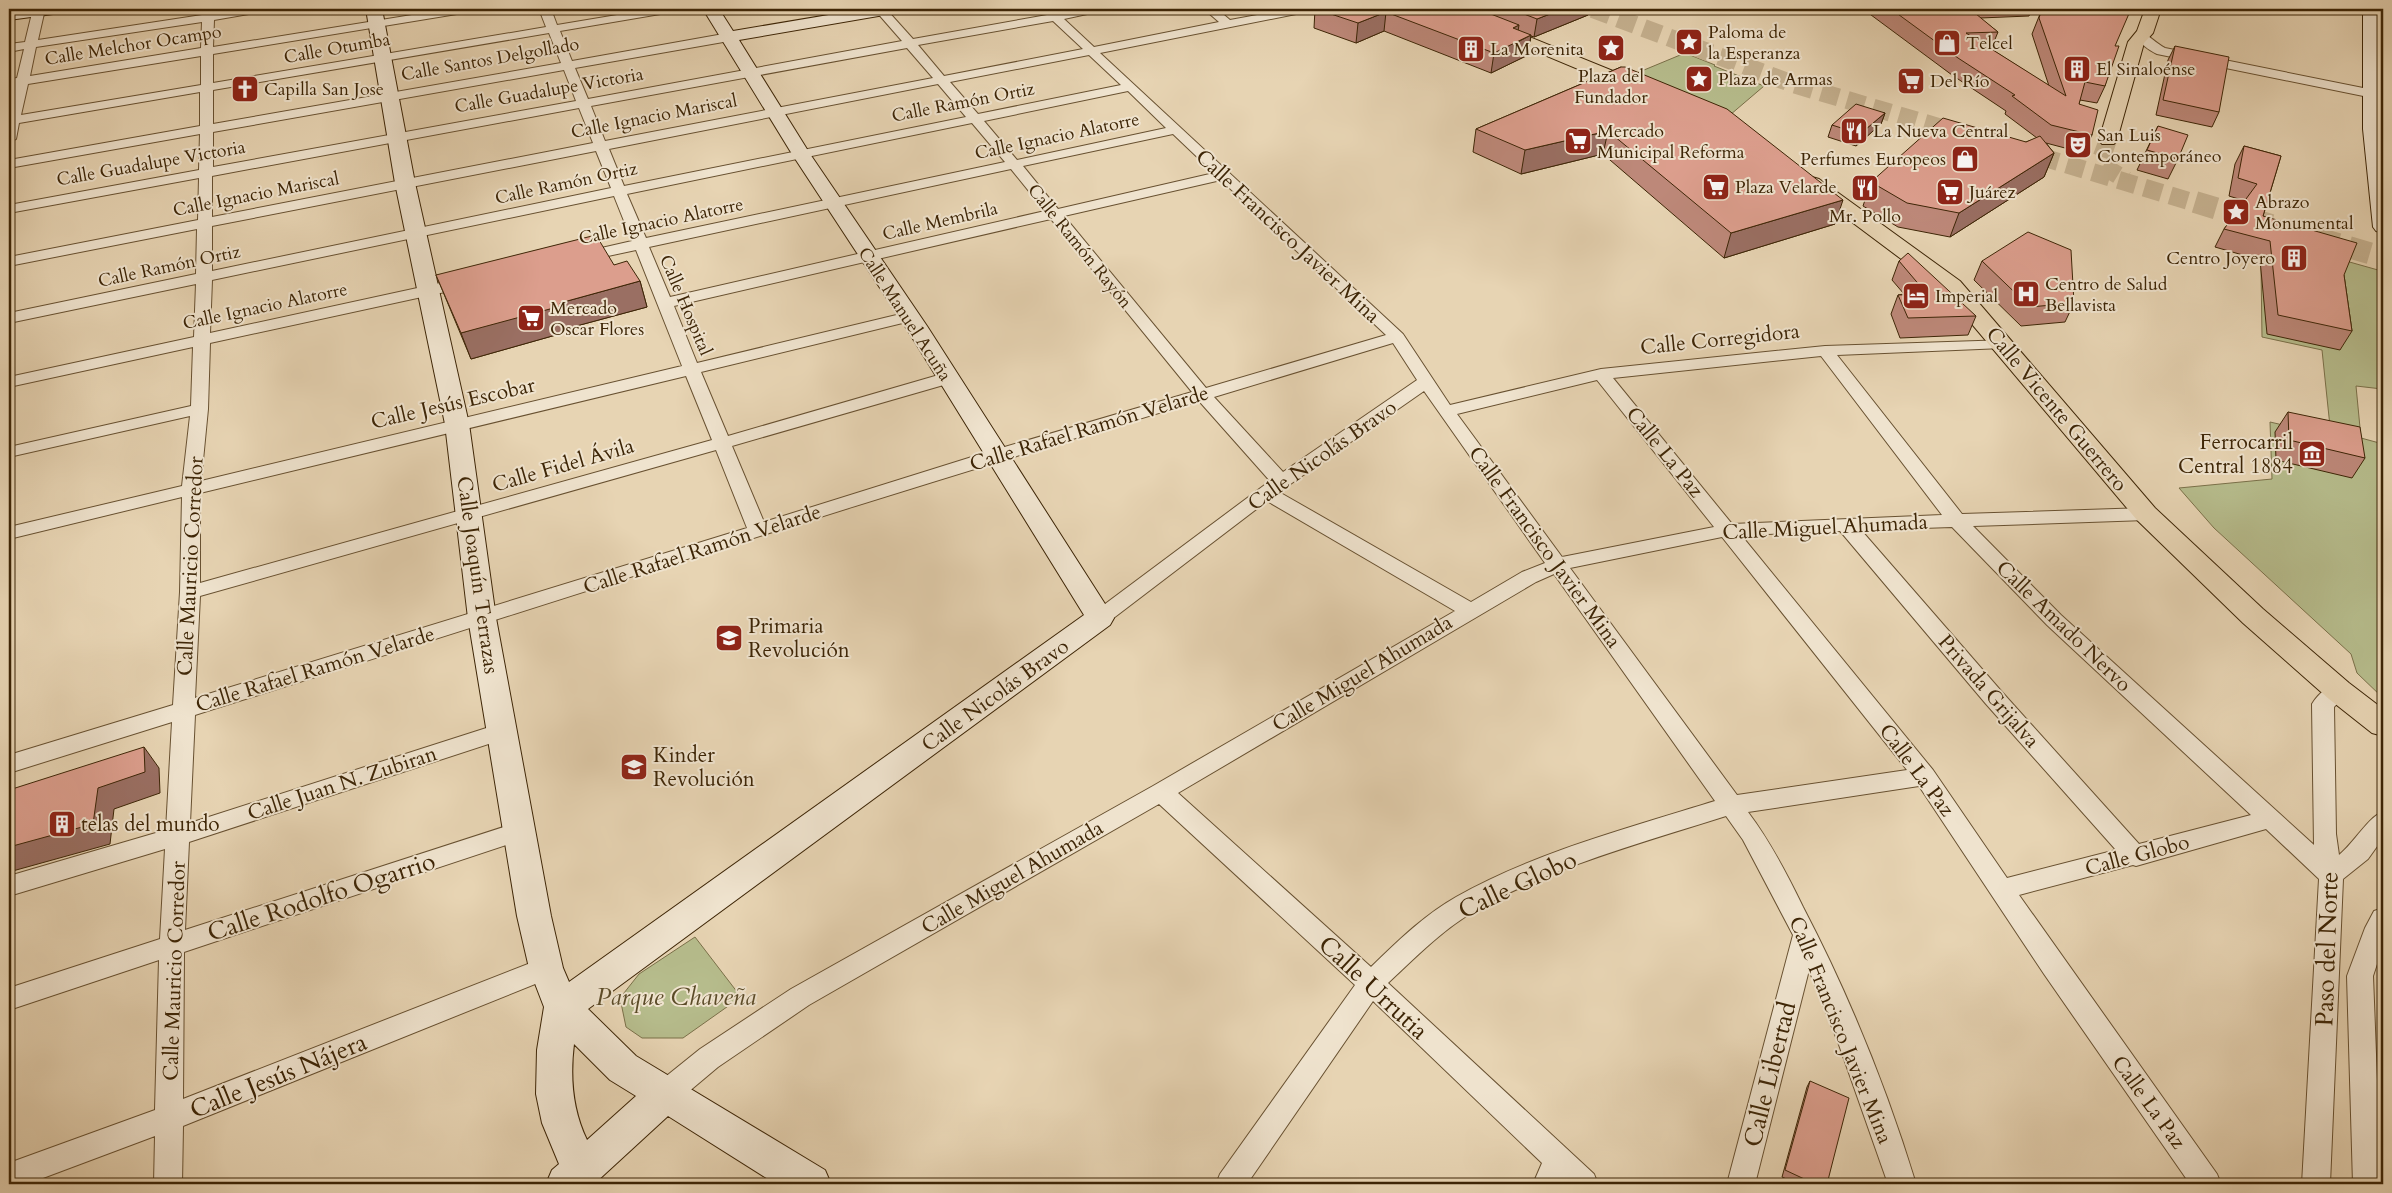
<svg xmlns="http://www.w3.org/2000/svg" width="2392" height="1193" viewBox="0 0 2392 1193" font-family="Cardo,serif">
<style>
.green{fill:#b6bc8c;stroke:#7a7049}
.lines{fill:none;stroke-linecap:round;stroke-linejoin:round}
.primary-tunnel-far1{stroke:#c5b190;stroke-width:18;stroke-dasharray:18 9;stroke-linecap:butt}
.primary-tunnel{stroke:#c5b190;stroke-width:22;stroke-dasharray:22 11;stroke-linecap:butt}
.street-casing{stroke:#685131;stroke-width:2}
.secondary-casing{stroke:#3d2506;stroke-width:2}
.primary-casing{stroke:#3d2506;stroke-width:2}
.street{fill:#efe3ce;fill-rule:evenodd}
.secondary{fill:#efe3ce;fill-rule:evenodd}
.primary{fill:#e7d4b3;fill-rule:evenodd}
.wall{fill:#bd8879;stroke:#3d2506}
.shaded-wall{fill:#9a6f63;stroke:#3d2506}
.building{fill:#dc9e8d;stroke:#3d2506}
.labels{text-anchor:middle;stroke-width:4;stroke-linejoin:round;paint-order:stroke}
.far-poi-label{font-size:18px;fill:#3d2506;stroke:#efe3ce;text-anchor:start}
.far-street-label{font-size:18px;fill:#3d2506;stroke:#efe3ce}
.street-label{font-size:21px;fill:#3d2506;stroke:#efe3ce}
.poi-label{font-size:21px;fill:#3d2506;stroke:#efe3ce;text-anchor:start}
.near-street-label{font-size:25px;fill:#3d2506;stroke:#efe3ce}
.near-park-label{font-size:25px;font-style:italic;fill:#5b4b28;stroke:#efe3ce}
</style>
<rect width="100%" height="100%" fill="#e7d4b3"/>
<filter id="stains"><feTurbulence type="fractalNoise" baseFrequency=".004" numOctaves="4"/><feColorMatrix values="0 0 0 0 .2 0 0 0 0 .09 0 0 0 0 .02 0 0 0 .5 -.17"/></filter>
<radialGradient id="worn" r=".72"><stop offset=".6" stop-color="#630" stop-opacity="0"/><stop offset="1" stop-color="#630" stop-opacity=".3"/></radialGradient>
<path class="green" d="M1685 53 1715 65 1714 66 1764 86 1730 115 1632 75Z
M2346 261 2378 270 2383 308V336L2378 347 2382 389 2356 386 2361 438 2383 444V698L2357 673 2351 654 2214 528 2179 488 2272 479 2270 422 2331 436 2322 350 2262 337 2261 268Z
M695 937 741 997 683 1038H642L626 1027 620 998 639 974Z"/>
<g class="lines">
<path class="primary-tunnel-far1" d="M1593 9 1793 84 1969 136
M2108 140 2101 159 2103 166 2126 180
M2015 149 2199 204"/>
<path class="primary-tunnel" d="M2195 202 2271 225
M2317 238 2383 257"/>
<g class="street-casing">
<path id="street" d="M33 9H45L38 40 202 15V9H214V13L240 9H267L261 12 214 20 213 47 449 9H475L469 12 213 54V83L546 27 539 9H551L557 25 653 9H678L672 12 560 31 572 61 729 33 735 37 729 41 575 68 588 99 902 41 874 9H886L913 39 1047 15 1041 9H1053L1058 13 1080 9H1103L1101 11 1064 19 1094 47 1219 22 1204 9H1217L1230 20 1290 9H1312L1306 12 1100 53 1403 334 1450 405 1601 369 1825 346 2009 340 2011 343 2003 348 1837 355 1962 514 2146 508 2153 510 2155 514 2153 518 2146 520 1973 526 2061 615 2314 845 2312 704C2319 692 2333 681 2347 685L2350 691 2334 707 2336 834 2339 855C2354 843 2369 816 2383 812V838L2368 859 2343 879 2330 1184H2302L2319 879 2266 829 2136 866 2133 865 2019 895 2217 1174 2221 1184H2190L2044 974 1919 786 1748 812C1770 841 1787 874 1803 907 1849 995 1887 1089 1916 1184H1888L1838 1042 1809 970 1755 1184H1727L1793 935 1743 840 1726 816C1641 843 1551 867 1473 912 1441 931 1415 958 1388 983L1594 1174 1598 1184H1533L1542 1163 1373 1001 1247 1184H1216L1220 1174 1355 985 1159 804 809 1005 718 1067 674 1104 664 1108 654 1104 650 1095 654 1086 700 1049 791 989 1153 786 1455 611 1267 501 1107 623 1100 625 1093 623 1090 618 1093 613 1270 481 1199 401C862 501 530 610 195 715L190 823 502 723 510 725 513 731 510 737 189 842 185 930 519 822 527 824 531 831 527 838 184 952 183 1099 546 957 555 960 559 968 555 976 183 1126 182 1184H154L155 1136 27 1184H9V1163L155 1110 159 960 9 1010V988L160 939 165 849 9 896V876L166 830 172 722 9 773V755L173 705 180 592 182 497 9 539V527L182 486 190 416 9 457V447L191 406 193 347 9 387V377L194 337 196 284 9 323V313L196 274 197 229 9 266V257L198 220 199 178 9 213V205L199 170 200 134 9 168V160L200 126V92L19 123 16 139 9 143V112L15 86 9 87V79L17 78 24 49 9 52V44L25 42ZM1053 21 1083 49 944 76 918 45ZM202 22 201 48 30 76 36 47ZM549 33 561 63 213 124V90ZM907 48 933 78 605 141 591 106ZM1089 55 1121 85 978 114 950 82ZM201 56V85L21 115 28 84ZM564 70 576 101 213 167V132ZM938 84 966 117 624 186 609 149ZM1128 91 1166 128 1017 160 984 121ZM579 108 593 143 212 217V176ZM972 123 1005 162 646 238 627 194ZM1173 134 1214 173 1058 209 1023 166ZM596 151 611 188 212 271V226ZM1011 169 1045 211 670 297 649 247ZM1221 180 1386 335 1206 388 1064 216ZM614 196 632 241 575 254 572 257 580 262 636 250 682 366 201 481 208 409 210 343 468 287 476 282 468 277 210 333 212 280ZM1051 219 1192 392 991 451 764 522 732 446 954 382 956 378 954 374H942L728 436 701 372 915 320 917 317 909 312 697 363 674 306ZM1393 343 1417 380 1283 472 1214 397ZM1821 356 1942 515 1732 524 1613 378ZM686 376 712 440 200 583V493ZM1597 380 1714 527 1562 557 1457 414ZM1424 391 1545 563 1522 572 1471 602 1279 492ZM716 450 747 528 195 698 200 596ZM1952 527 2047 625 2251 815 2139 844 2002 692 1861 530ZM1840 531 1986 704 2116 850 2007 878 1933 770 1741 535ZM1722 537 1907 770 1737 795 1570 568ZM1554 574 1715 801C1628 828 1536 852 1456 897 1424 915 1397 942 1371 967L1178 793 1536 582Z
M2142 32C2147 34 2157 44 2165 48L2383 92V100L2157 54C2147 49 2142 45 2136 36Z
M2383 908V946L2373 976 2381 1184H2353L2347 976 2365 928 2374 911Z"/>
</g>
<g class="secondary-casing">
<path id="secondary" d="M20 9H61L53 14 9 20V10Z
M366 9H382L415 183 469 424 496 618 551 916 563 968 569 982 1084 615 905 326 792 154 703 9H719L733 31 864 9H898L890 14 739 40 810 154 927 326 1114 618 1110 625 588 1009 636 1056 825 1170 831 1184H776L668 1116 594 1184H546L552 1170 559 1164 542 1123 536 1094 537 1050 544 1007 529 968 517 916 468 618 445 424 395 183ZM574 1044 610 1080 636 1096 587 1140C572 1109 570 1077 574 1044Z
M2363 9H2379L2383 147V233L2376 231 2373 227 2363 129Z"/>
</g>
<g class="primary-casing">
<path id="primary" d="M1425 9H1450L1480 17 1645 84 1648 88 1645 92H1633L1468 23 1427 12Z
M2145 9H2161L2153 33 2144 43 2117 140 2114 144H2102L2099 140 2128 42 2137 31Z
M1812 177 1819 179 1960 281 2155 508 2263 609 2349 683 2383 709V736L2372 733 2329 699 2243 623 2137 520 1944 291 1805 187 1802 183 1805 179Z"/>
</g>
<use href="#street" class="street"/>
<use href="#secondary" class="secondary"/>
<use href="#primary" class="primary"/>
</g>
<path class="wall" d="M1315 9H1439L1441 10 1484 11 1485 9H1589L1588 15 1534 37 1531 36 1528 55 1491 73 1384 31 1356 43 1314 28Z
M1863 9H2032L2029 16 1980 18 1998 32 1991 49 2049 86 2032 34 2042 9 2115 46 2105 86 2097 103 2080 100 2079 104 2092 135 2084 153 2046 143 2054 153 2044 177 1950 237 1898 227 1863 206 1871 182 2026 142 2037 138 2005 114 2006 111 1952 75Z
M2175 46 2219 112 2212 127 2156 115 2168 60Z
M1621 67 1835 224 1724 258 1603 154 1521 174 1473 152 1476 129Z
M1885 113 1881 124 1856 146 1828 137 1832 125Z
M2158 126 2178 159 2168 179 2137 170Z
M2244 146 2281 156 2263 216 2344 275 2352 331 2340 350 2267 334 2260 260 2215 247 2224 229 2245 201 2229 196 2235 164Z
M1899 261 1976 316 1968 335 1900 338 1891 314 1898 295 1904 294 1892 280Z
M1982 261 2074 303 2065 322 2021 326 1974 280Z
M614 265 640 281 647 307 569 328 570 331 471 359 436 275Z
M2288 412 2365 458 2352 478 2276 460 2275 432Z
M1810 1081 1827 1184H1798L1782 1177 1807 1087Z"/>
<path class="shaded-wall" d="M1563 9H1589L1588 15 1534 37 1537 19Z
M1386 12 1384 31 1356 43 1358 23Z
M1519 25 1516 43 1531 35 1528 55 1491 73 1494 53 1513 28Z
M1885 113 1881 124 1856 146 1860 134Z
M1608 131 1603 154 1521 174 1525 150Z
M2054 153 2044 177 1950 237 1959 213Z
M1843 200 1835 224 1724 258 1731 233Z
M640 281 647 307 569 328 570 331 471 359 461 333 560 303Z
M144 747 159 768 160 793 114 809 110 844 9 872V847L98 788Z"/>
<path class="building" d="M1316 9H1439L1441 10 1442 9H1478L1519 25 1513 28 1531 35 1494 53 1386 12 1358 23Z
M1511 9H1563L1537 19Z
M1891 9H1970L1998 32 1966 33 2066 96 2039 18 2042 9H2131L2115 46H2119L2105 86 2085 82 2079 104 2098 110 2092 135 2051 125 2012 96 2015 95 1958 58Z
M2175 46 2229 57 2219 112 2163 100Z
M1621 67H1625L1727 109 1843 200 1731 233 1608 131 1525 150 1476 129Z
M1856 104 1885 113 1860 134 1832 125Z
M1943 118 2026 142 2040 136 2054 153 1959 213 1907 203 1871 182Z
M2158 126 2188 135 2178 159 2147 150Z
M2244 146 2281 156 2263 216 2357 243 2344 275 2352 331 2278 315 2270 241 2224 229 2257 184 2238 178Z
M2028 232 2071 250 2074 303 2030 307 1982 261Z
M596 235 614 265 627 261 640 281 560 303 561 306 461 333 436 275Z
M1908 253 1976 316 1908 318 1898 295 1927 294 1899 261Z
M2288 412 2360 427 2365 458 2289 440Z
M144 747 145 772 98 788 93 824 9 847V790Z
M1810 1081 1849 1098 1827 1184H1815L1785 1170Z"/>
<defs>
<g id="sight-square" transform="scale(1.4375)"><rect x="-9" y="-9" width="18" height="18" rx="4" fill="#8f2418" stroke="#efe3ce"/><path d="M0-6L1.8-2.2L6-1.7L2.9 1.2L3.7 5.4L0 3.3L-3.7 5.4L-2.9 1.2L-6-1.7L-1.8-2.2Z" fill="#fff"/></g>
<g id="shop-square" transform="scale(1.4375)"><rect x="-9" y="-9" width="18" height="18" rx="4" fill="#8f2418" stroke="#efe3ce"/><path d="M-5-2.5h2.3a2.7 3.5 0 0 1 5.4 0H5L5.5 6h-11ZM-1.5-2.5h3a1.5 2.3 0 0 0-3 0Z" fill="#fff"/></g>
<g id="building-square" transform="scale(1.4375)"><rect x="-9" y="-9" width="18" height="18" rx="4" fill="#8f2418" stroke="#efe3ce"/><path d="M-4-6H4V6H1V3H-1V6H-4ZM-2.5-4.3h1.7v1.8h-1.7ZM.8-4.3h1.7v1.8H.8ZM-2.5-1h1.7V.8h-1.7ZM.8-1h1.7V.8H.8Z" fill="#fff"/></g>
<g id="supermarket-square" transform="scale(1.4375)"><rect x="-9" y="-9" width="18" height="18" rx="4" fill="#8f2418" stroke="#efe3ce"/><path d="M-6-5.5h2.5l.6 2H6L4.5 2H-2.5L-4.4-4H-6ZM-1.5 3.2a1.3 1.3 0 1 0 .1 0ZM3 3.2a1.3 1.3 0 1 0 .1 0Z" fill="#fff"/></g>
<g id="church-square" transform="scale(1.4375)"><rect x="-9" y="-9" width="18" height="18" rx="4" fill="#8f2418" stroke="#efe3ce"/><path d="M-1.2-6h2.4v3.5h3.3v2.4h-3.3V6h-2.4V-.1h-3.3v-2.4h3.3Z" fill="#fff"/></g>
<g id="restaurant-square" transform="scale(1.4375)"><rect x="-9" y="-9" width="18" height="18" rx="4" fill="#8f2418" stroke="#efe3ce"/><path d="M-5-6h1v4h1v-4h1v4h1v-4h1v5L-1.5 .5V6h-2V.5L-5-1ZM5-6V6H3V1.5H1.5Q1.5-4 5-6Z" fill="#fff"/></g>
<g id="theatre-square" transform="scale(1.4375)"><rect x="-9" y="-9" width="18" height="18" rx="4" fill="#8f2418" stroke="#efe3ce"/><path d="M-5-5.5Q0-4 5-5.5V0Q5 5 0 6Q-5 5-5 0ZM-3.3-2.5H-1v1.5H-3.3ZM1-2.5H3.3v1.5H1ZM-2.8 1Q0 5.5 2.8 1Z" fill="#fff"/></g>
<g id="hospital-square" transform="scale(1.4375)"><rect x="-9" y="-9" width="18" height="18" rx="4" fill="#8f2418" stroke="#efe3ce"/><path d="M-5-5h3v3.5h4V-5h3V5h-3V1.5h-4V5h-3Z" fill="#fff"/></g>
<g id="hotel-square" transform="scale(1.4375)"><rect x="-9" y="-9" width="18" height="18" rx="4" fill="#8f2418" stroke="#efe3ce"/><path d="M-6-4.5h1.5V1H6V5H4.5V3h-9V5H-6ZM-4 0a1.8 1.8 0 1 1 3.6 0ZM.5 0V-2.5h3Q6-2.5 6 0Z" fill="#fff"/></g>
<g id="museum-square" transform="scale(1.4375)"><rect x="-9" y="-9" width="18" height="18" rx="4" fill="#8f2418" stroke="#efe3ce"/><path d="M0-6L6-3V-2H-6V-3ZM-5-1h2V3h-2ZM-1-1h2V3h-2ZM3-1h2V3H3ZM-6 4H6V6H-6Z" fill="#fff"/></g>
<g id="school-square" transform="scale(1.4375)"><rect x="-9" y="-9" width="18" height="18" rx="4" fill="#8f2418" stroke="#efe3ce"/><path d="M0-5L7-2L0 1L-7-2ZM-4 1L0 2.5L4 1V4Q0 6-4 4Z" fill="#fff"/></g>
</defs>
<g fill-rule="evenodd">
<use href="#sight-square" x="1689" y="42"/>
<use href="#shop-square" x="1947" y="43"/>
<use href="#sight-square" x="1611" y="48"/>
<use href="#building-square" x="1471" y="49"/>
<use href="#building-square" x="2077" y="69"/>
<use href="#sight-square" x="1699" y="79"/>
<use href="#supermarket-square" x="1911" y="81"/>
<use href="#church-square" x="245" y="89"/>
<use href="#restaurant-square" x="1854" y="131"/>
<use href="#supermarket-square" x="1578" y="141"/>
<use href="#theatre-square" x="2078" y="145"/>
<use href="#shop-square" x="1965" y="159"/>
<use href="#supermarket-square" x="1716" y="187"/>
<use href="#restaurant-square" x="1865" y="188"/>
<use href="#supermarket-square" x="1950" y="192"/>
<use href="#sight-square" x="2236" y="212"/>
<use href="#building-square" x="2294" y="258"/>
<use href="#hospital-square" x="2026" y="294"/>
<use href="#hotel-square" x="1916" y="296"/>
<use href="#supermarket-square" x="531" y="318"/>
<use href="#museum-square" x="2312" y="454"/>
<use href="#school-square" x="729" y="638"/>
<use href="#school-square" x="634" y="767"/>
<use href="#building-square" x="62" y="824"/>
</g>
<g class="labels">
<g class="far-poi-label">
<text x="1708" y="38">Paloma de<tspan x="1708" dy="21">la Esperanza</tspan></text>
<text x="1966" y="49">Telcel</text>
<text x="1490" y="55">La Morenita</text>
<text x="2096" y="75">El Sinaloénse</text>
<text x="1611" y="82" text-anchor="middle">Plaza del<tspan x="1611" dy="21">Fundador</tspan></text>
<text x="1718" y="85">Plaza de Armas</text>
<text x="1930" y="87">Del Río</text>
<text x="264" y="95">Capilla San Jose</text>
<text x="1597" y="137">Mercado<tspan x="1597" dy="21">Municipal Reforma</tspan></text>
<text x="1873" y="137">La Nueva Central</text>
<text x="2097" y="141">San Luis<tspan x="2097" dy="21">Contemporáneo</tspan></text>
<text x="1946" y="165" text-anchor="end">Perfumes Europeos</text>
<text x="1735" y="193">Plaza Velarde</text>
<text x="1969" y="198">Juárez</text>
<text x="2255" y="208">Abrazo<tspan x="2255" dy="21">Monumental</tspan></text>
<text x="1865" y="222" text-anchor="middle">Mr. Pollo</text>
<text x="2275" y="264" text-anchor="end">Centro Joyero</text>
<text x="2045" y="290">Centro de Salud<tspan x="2045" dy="21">Bellavista</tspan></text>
<text x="1935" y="302">Imperial</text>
<text x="550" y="314">Mercado<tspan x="550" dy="21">Oscar Flores</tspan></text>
</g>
<g class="far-street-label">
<text transform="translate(133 45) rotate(-9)" y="6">Calle Melchor Ocampo</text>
<text transform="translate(337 48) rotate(-10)" y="6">Calle Otumba</text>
<text transform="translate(490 59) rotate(-10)" y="6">Calle Santos Delgollado</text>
<text transform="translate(549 90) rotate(-10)" y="6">Calle Guadalupe Victoria</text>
<text transform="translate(963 102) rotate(-11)" y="6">Calle Ramón Ortiz</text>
<text transform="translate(654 116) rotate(-11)" y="6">Calle Ignacio Mariscal</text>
<text transform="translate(1057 136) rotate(-12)" y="6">Calle Ignacio Alatorre</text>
<text transform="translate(151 163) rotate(-10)" y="6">Calle Guadalupe Victoria</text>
<text transform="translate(566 183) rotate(-12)" y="6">Calle Ramón Ortiz</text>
<text transform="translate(256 194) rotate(-11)" y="6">Calle Ignacio Mariscal</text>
<text transform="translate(661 221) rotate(-12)" y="6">Calle Ignacio Alatorre</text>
<text transform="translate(940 221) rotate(-13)" y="6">Calle Membrila</text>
<text transform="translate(1080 246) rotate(51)" y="6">Calle Ramón Rayón</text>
<text transform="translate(169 266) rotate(-12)" y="6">Calle Ramón Ortiz</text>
<text transform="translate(686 305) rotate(67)" y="6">Calle Hospital</text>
<text transform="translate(265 306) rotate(-12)" y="6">Calle Ignacio Alatorre</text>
<text transform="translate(905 314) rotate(57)" y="6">Calle Manuel Acuña</text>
</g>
<g class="street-label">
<text transform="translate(1288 236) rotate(43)" y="7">Calle Francisco Javier Mina</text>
<text transform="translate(1720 339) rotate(-6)" y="7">Calle Corregidora</text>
<text transform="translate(453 403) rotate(-13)" y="7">Calle Jesús Escobar</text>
<text transform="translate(2057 409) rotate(50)" y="7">Calle Vicente Guerrero</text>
<text transform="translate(1089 428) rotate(-17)" y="7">Calle Rafael Ramón Velarde</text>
<text transform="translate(1665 452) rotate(51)" y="7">Calle La Paz</text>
<text transform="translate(1322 455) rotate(-35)" y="7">Calle Nicolás Bravo</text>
<text transform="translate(563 465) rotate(-16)" y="7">Calle Fidel Ávila</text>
<text transform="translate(1825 527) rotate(-3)" y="7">Calle Miguel Ahumada</text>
<text transform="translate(1545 547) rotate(54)" y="7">Calle Francisco Javier Mina</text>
<text transform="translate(702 549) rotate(-18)" y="7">Calle Rafael Ramón Velarde</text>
<text transform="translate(190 566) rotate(-87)" y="7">Calle Mauricio Corredor</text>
<text transform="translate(478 575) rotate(82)" y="7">Calle Joaquín Terrazas</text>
<text transform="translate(2064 626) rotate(44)" y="7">Calle Amado Nervo</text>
<text transform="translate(315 669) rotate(-17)" y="7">Calle Rafael Ramón Velarde</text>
<text transform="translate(1362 673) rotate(-31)" y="7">Calle Miguel Ahumada</text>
<text transform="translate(1989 691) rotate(49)" y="7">Privada Grijalva</text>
<text transform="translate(995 695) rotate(-36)" y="7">Calle Nicolás Bravo</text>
<text transform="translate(1917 770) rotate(53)" y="7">Calle La Paz</text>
<text transform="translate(342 783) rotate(-18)" y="7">Calle Juan N. Zubiran</text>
<text transform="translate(2137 855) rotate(-15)" y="7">Calle Globo</text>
<text transform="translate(1012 877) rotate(-30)" y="7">Calle Miguel Ahumada</text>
<text transform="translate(174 971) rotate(-88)" y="7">Calle Mauricio Corredor</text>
<text transform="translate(1841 1030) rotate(68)" y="7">Calle Francisco Javier Mina</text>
<text transform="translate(2149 1102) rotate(54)" y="7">Calle La Paz</text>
</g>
<g class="poi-label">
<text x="2293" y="449" text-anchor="end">Ferrocarril<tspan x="2293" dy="24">Central 1884</tspan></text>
<text x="748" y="633">Primaria<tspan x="748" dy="24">Revolución</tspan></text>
<text x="653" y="762">Kinder<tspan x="653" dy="24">Revolución</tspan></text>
<text x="81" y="831">telas del mundo</text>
</g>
<g class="near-street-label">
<text transform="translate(1517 884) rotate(-25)" y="9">Calle Globo</text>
<text transform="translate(321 896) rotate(-18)" y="9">Calle Rodolfo Ogarrio</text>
<text transform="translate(2326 949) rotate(-88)" y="9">Paso del Norte</text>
<text transform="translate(1374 987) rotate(43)" y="9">Calle Urrutia</text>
<text transform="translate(1769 1074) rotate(-76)" y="9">Calle Libertad</text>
<text transform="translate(278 1075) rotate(-22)" y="9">Calle Jesús Nájera</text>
</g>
<g class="near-park-label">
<text x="676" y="1005">Parque Chaveña</text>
</g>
</g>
<rect width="2392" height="1193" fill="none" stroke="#e7d4b3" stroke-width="30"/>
<rect x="10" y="10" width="2372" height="1173" fill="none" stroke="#3d2506" stroke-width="2.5"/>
<rect x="15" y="15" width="2362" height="1163" fill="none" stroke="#3d2506"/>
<rect width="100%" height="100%" filter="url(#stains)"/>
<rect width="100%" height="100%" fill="url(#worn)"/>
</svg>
